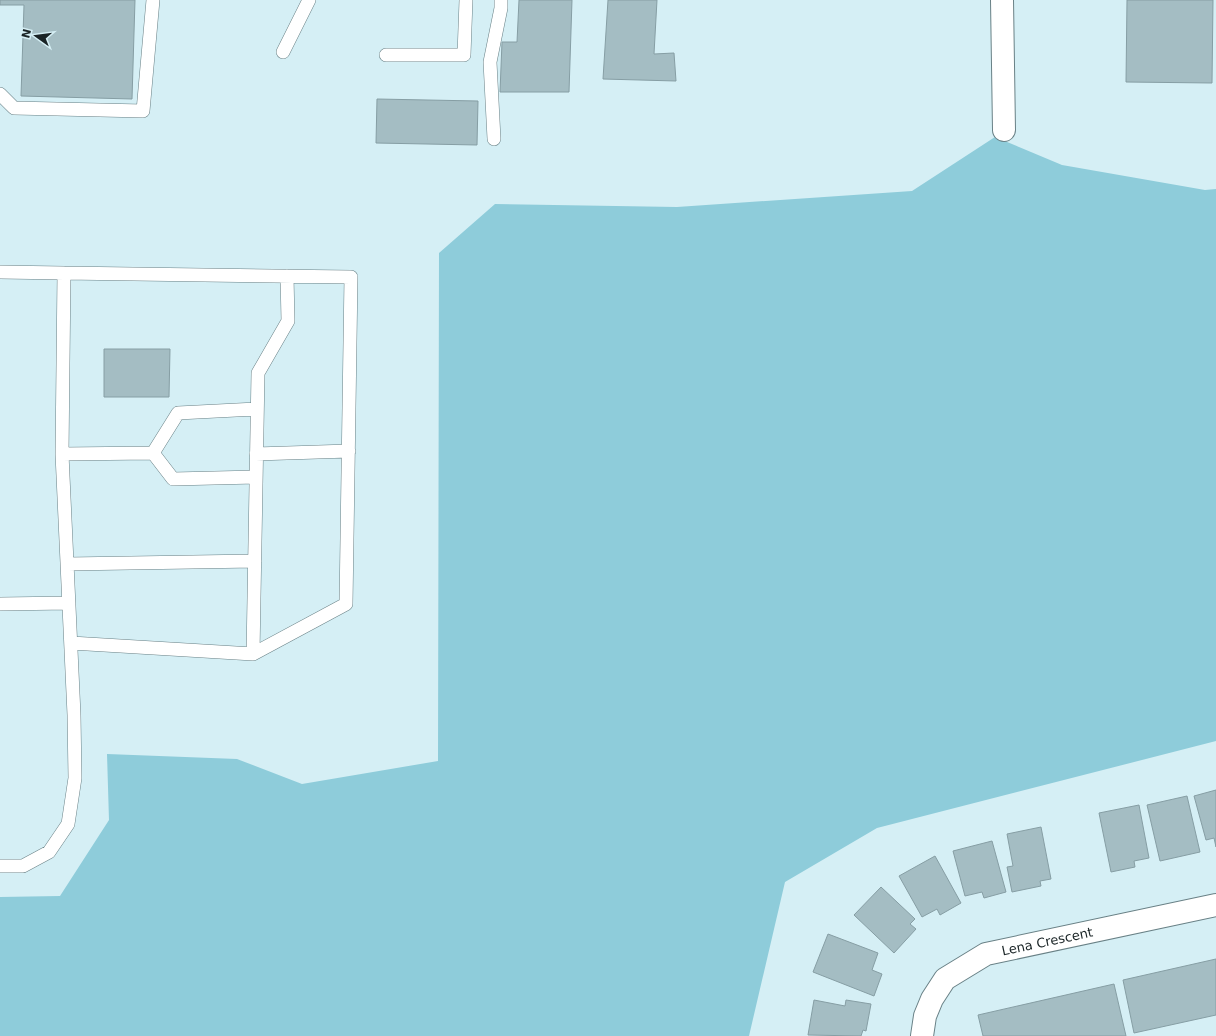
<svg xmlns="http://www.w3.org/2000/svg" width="1216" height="1036" viewBox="0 0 1216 1036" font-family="'DejaVu Sans',sans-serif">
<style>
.green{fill:#8eccda}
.building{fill:#a4bdc3;stroke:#869ea4}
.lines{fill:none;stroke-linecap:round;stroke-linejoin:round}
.service-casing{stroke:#698186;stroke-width:14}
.minor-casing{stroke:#698186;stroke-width:24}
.service{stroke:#fff;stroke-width:13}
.minor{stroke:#fff;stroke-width:22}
.labels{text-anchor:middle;stroke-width:3;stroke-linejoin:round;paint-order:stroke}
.street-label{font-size:13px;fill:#1a2426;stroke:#d5eff5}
</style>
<rect width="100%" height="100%" fill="#d5eff5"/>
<path class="green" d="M995 137 1062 165 1205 190 1216 189V741L877 828 785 882 749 1036H0V897L60 896 109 820 107 754 237 759 302 784 438 761 439 253 495 204 677 207 912 191Z"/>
<path class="building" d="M0 0H135L132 99 21 96 24 5H0Z
M519 0H572L569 92H500L502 42H517Z
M608 0H657L654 54 674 53 676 81 603 79Z
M1127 0H1213L1212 83 1126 82Z
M377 99 478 101 477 145 376 143Z
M104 349H170L169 397H104Z
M1216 790V847L1214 838 1206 840 1194 796Z
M1187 796 1200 852 1160 861 1147 805Z
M1139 805 1149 858 1134 861 1135 867 1111 872 1099 813Z
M1041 827 1051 879 1040 881 1041 886 1012 892 1007 867 1013 866 1007 834Z
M992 841 1006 892 984 898 982 892 965 896 953 851Z
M935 856 961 903 940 915 937 909 922 917 899 876Z
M881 887 915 919 910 924 916 929 894 953 854 915Z
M828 934 878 953 872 970 882 974 874 996 813 972Z
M1216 959V1015L1134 1033 1123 980Z
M1114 984 1126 1036H983L978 1015Z
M814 1000 845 1006 846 1000 871 1004 866 1031 863 1030 861 1036 808 1035Z"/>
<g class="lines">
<g class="service-casing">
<path id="service" d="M283 52 309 0
M386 55H464L466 0
M0 94 14 108 143 111 153 0
M494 139 490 62 501 8V0
M0 272 64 273 62 454 74 715 75 778 68 824 49 852 23 866H0
M64 273 351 277 346 604 253 654 71 643
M153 453 178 413 257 409
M62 454 153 453 173 479 256 477
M256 454 349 451
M68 564 255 561
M0 604 69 603
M253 654 258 373 288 321 287 276"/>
</g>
<g class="minor-casing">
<g id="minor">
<path d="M1002 0 1004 130"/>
<path id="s1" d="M922 1036 925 1016 932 999 945 979 986 954 1216 905"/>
</g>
</g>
<use href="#service" class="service"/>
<use href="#minor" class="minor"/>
</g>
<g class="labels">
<g class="street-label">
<text dy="5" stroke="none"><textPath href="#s1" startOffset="173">Lena Crescent</textPath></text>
</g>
</g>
<g transform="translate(36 36) rotate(284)" stroke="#d5eff5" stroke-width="3" paint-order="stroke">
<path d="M0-3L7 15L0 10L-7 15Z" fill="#1a2426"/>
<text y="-6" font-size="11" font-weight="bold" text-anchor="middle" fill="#1a2426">N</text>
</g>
</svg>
